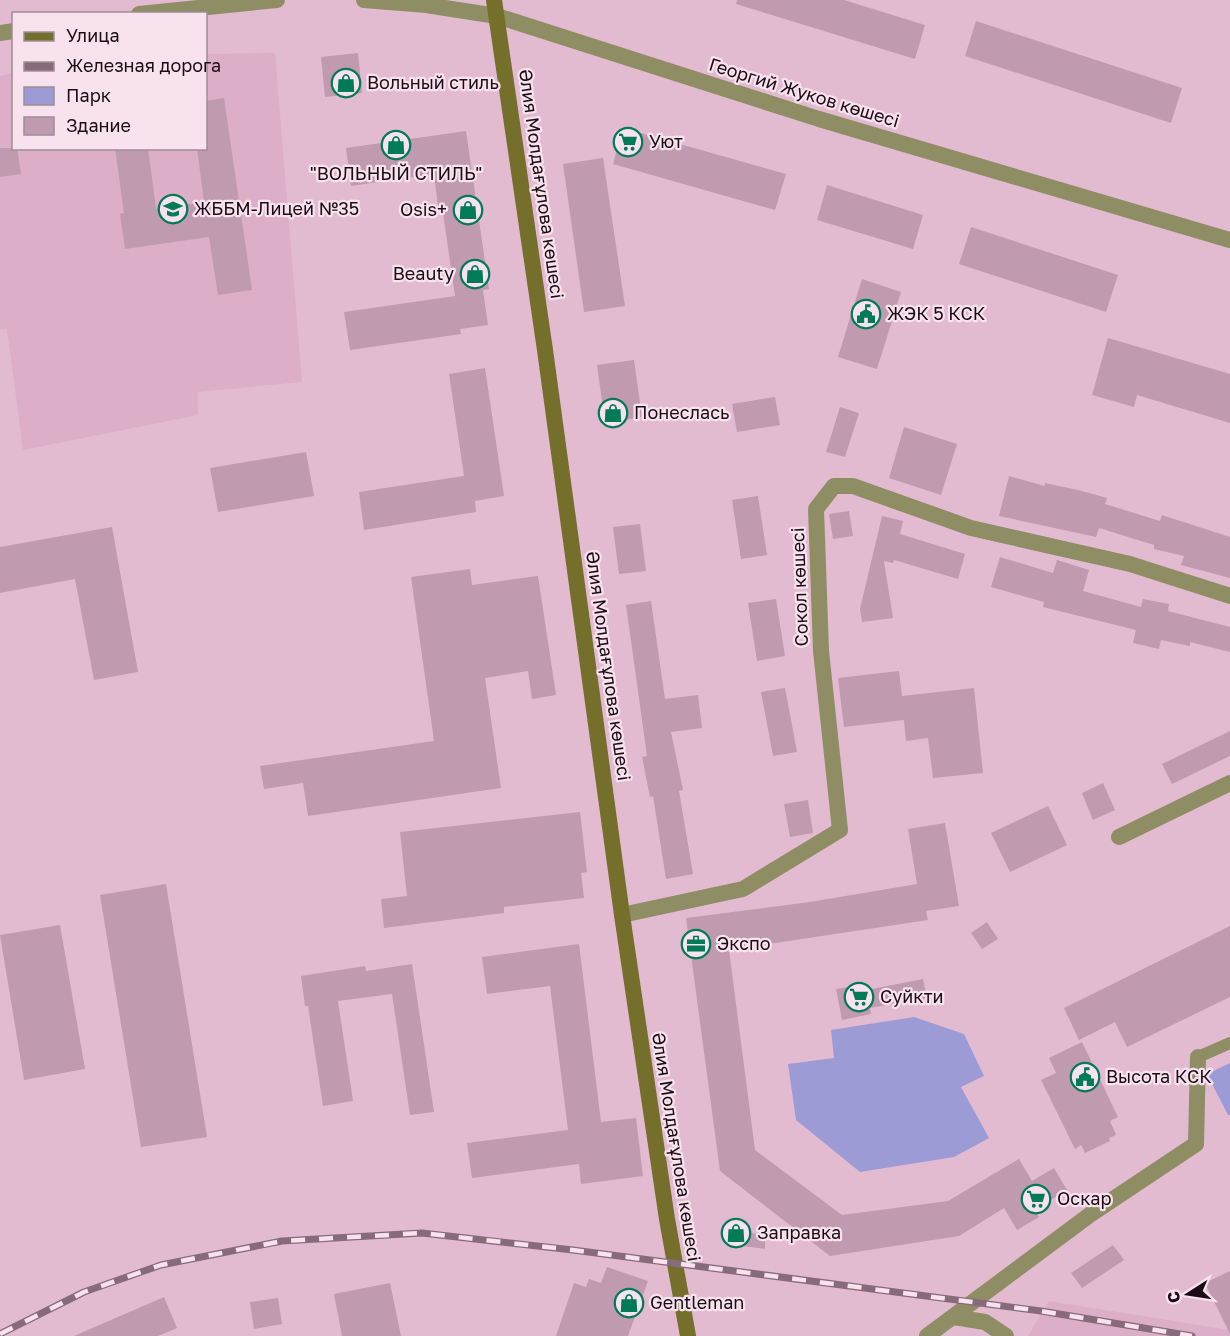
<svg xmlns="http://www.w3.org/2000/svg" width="1230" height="1336" viewBox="0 0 1230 1336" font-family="'Golos Text',sans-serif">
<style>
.built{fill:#ddaec8}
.green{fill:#9c9bd5}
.building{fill:#c09aae}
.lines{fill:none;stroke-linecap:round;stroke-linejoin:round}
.pedestrian{stroke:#8f8d63;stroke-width:12}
.minor{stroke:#8f8d63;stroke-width:16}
.tertiary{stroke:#8f8d63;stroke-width:16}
.secondary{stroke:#746f2b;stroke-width:16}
.rail-casing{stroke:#876b7a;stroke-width:7}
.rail{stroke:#f7e2ed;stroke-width:4.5;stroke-dasharray:14;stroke-linecap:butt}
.labels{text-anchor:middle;stroke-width:4.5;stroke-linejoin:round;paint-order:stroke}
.poi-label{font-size:18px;fill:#1b0d15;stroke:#f7e2ed;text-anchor:start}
.street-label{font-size:18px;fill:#1b0d15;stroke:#f7e2ed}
</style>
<rect width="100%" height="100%" fill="#e3bbd1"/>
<path class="built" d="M275 53 302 382 198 392V415L23 450 7 329 0 330V76L13 73 14 148H206V54Z
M1049 1301 1230 1330V1336H1028Z"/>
<path class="green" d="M914 1017 964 1034 984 1076 961 1087 989 1138 954 1157 860 1172 796 1120 788 1064 834 1058 831 1030Z
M1230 1063V1115H1228L1207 1074Z"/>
<path class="building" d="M737 0H844L925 25 915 59 736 4Z
M976 21 1182 88 1171 123 965 56Z
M358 53 362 93 325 97 321 57Z
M224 98 252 290 218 295 209 237 125 249 120 214 124 213 115 148H148L156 209 204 202 197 148H206V101Z
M623 128 786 174 775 210 613 164Z
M466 131 489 289 483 290 488 325 460 329 461 334 350 350 344 312 455 296 442 206H438L434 174 351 186 346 148Z
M0 148H17L21 174 0 177Z
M603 158 625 306 584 312 563 164Z
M827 185 923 215 913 249 817 220Z
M971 227 1118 275 1106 312 959 264Z
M862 279 901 292 877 369 838 357Z
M1108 338 1230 374V423L1137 395 1134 407 1092 395Z
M634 360 642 417 605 423 597 365Z
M485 368 504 496 475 501 476 512 364 530 359 492 464 476 449 374Z
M775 397 780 425 737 432 732 404Z
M840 407 859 413 845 457 826 452Z
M904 427 957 444 941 495 889 478Z
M306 452 314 496 218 512 210 468Z
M1009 476 1045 486V483L1078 490 1107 498 1105 504 1160 521 1162 515 1230 537V578L1181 565 1184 556 1154 549V545L1099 528 1096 537 999 516Z
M758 496 767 555 741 559 732 500Z
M849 511 853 536 833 539 829 514Z
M882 516 903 521 900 534 965 554 958 579 894 560 893 563 884 561 893 618 862 622 860 609Z
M640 524 646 571 619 574 613 527Z
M112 527 138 672 94 680 75 579 0 593V547Z
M1000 557 1053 573 1057 560 1089 570 1083 591 1141 607 1143 599 1169 604 1168 611 1230 627V652L1190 642V646L1161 640 1159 649 1133 643 1136 630 1043 607 1044 602 991 587Z
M470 569 472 585 538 576 556 695 532 699 528 671 485 678 501 788 308 816 303 783 264 789 260 766 434 741 411 577Z
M776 599 785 656 757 661 748 603Z
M651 601 665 699 698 695 702 728 671 732 683 790 679 791 693 874 666 879 653 796 650 797 642 757 647 756 626 605Z
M899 671 902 696 974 688 983 773 933 778 928 738 906 741 904 720 844 727 838 678Z
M785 688 797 752 773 756 761 692Z
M1230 731V756L1172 784 1162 764Z
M1103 783 1115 810 1093 820 1082 793Z
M808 800 813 833 790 837 784 804Z
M1048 806 1067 845 1010 872 991 833Z
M580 812 587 872 581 873 584 898 504 907V913L384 928 381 899 407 896 400 832Z
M945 823 959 906 926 911 928 920 729 950 755 1150 842 1215 948 1201 1019 1159 1032 1181 1054 1168 1067 1190 1034 1210 1039 1217 1017 1230 1004 1208 959 1236 830 1256 720 1171 686 918 810 902 917 884 908 829Z
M166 884 207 1137 141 1147 100 895Z
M987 922 998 939 982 949 971 933Z
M60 925 85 1069 24 1080 0 935Z
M1230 926V997L1127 1047 1115 1022 1079 1040 1064 1008Z
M579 944 601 1122 636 1118 643 1176 581 1184 579 1164 472 1178 467 1143 568 1130 550 986 487 994 482 957Z
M412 964 434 1112 410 1115 392 994 338 1001 353 1101 323 1106 308 1006H305L301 976 365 966 366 971Z
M923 979 927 998 870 1008 871 1014 842 1020 836 989 866 984 867 990Z
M1082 1042 1118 1117 1110 1121 1116 1135 1109 1138 1110 1141 1085 1153 1081 1145 1075 1149 1041 1080 1056 1073 1049 1058Z
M722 1229 765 1235V1249L726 1244Z
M1113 1245 1124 1260 1082 1288 1071 1273Z
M607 1267 648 1281 628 1336H556L574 1283 586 1287 589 1279 601 1283Z
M1230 1271V1334L1205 1283Z
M390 1283 401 1336H342L334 1294Z
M164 1297 177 1328 158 1336H74Z
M278 1298 282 1324 254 1329 250 1302Z"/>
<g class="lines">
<path class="pedestrian" d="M1198 1057 1230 1043"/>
<path class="minor" d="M364 0 426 5 497 16
M139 14 277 0
M0 33 14 31
M1119 837 1230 783
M622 915 743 889 840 830 821 651 816 509 834 486H853L971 528 1130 564 1230 596
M954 1317 985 1322 1006 1336
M927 1336 1091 1214 1196 1144 1198 1057"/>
<path class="tertiary" d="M497 16 819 119 1230 240"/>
<path class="secondary" d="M494 0 545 350 622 915 667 1219 688 1336"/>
<g class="rail-casing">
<path id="rail" d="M0 1334 84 1292 161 1265 282 1241 422 1233 573 1250 1041 1311 1192 1336"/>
</g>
<use href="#rail" class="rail"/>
</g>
<defs>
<g id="shop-ring" transform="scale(1.5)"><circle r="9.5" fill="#f7e2ed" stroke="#017a57" stroke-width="1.5"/><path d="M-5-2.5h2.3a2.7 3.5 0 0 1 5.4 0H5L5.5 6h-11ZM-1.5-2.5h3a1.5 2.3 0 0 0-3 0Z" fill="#017a57"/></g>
<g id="supermarket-ring" transform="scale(1.5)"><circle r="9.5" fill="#f7e2ed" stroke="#017a57" stroke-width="1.5"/><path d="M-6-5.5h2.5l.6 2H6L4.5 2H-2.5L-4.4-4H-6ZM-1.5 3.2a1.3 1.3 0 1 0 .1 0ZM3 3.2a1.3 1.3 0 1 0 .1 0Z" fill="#017a57"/></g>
<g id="school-ring" transform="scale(1.5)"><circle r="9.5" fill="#f7e2ed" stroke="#017a57" stroke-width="1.5"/><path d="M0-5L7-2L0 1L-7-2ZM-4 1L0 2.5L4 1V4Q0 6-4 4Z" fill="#017a57"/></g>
<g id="civic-ring" transform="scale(1.5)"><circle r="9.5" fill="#f7e2ed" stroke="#017a57" stroke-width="1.5"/><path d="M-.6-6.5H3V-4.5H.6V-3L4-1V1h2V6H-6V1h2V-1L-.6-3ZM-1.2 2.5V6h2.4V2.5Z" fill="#017a57"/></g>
<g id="office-ring" transform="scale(1.5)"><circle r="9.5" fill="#f7e2ed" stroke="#017a57" stroke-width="1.5"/><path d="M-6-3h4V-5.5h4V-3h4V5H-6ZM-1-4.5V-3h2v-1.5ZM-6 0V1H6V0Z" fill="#017a57"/></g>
</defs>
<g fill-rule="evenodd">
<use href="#shop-ring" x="346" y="83"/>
<use href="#supermarket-ring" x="628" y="142"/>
<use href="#shop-ring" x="396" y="145"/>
<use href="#school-ring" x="173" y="209"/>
<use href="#shop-ring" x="468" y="210"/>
<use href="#shop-ring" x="475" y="274"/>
<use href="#civic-ring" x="866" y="314"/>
<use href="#shop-ring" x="613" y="413"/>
<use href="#office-ring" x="696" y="944"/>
<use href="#supermarket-ring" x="859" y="997"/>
<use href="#civic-ring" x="1085" y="1077"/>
<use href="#supermarket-ring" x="1036" y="1199"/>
<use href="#shop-ring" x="736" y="1233"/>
<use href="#shop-ring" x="629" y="1303"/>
</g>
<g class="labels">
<g class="poi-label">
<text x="367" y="89">Вольный стиль</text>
<text x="649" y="148">Уют</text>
<text x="396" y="180" text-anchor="middle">"ВОЛЬНЫЙ СТИЛЬ"</text>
<text x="194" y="215">ЖББМ-Лицей №35</text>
<text x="447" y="216" text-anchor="end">Osis+</text>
<text x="454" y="280" text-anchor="end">Beauty</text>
<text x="887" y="320">ЖЭК 5 КСК</text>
<text x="634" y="419">Понеслась</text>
<text x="717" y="950">Экспо</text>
<text x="880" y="1003">Суйкти</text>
<text x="1106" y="1083">Высота КСК</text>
<text x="1057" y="1205">Оскар</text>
<text x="757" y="1239">Заправка</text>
<text x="650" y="1309">Gentleman</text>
</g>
<g class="street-label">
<text transform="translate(804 93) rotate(17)" y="6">Георгий Жуков көшесі</text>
<text transform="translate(541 184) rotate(82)" y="6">Әлия Молдағұлова көшесі</text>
<text transform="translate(800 587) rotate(-92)" y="6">Сокол көшесі</text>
<text transform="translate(608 666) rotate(82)" y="6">Әлия Молдағұлова көшесі</text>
<text transform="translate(676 1147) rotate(81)" y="6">Әлия Молдағұлова көшесі</text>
</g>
</g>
<rect x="12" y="12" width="195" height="138" fill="#f7e2ed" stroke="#9f8d97" stroke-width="1.5"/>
<rect x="24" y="32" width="30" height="9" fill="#746f2b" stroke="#9f8d97" stroke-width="1.5"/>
<text x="66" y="42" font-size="18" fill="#1b0d15">Улица</text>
<rect x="24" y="62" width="30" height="9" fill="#876b7a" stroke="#9f8d97" stroke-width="1.5"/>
<text x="66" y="72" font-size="18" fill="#1b0d15">Железная дорога</text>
<rect x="24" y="87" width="30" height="18" fill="#9c9bd5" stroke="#9f8d97" stroke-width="1.5"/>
<text x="66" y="102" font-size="18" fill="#1b0d15">Парк</text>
<rect x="24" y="117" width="30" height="18" fill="#c09aae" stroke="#9f8d97" stroke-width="1.5"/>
<text x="66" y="132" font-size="18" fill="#1b0d15">Здание</text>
<g transform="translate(1188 1294) rotate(258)" stroke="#f7e2ed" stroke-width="4.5" paint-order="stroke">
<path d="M0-4.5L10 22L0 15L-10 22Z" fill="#1b0d15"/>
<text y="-9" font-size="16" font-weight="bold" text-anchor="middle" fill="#1b0d15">С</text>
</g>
</svg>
